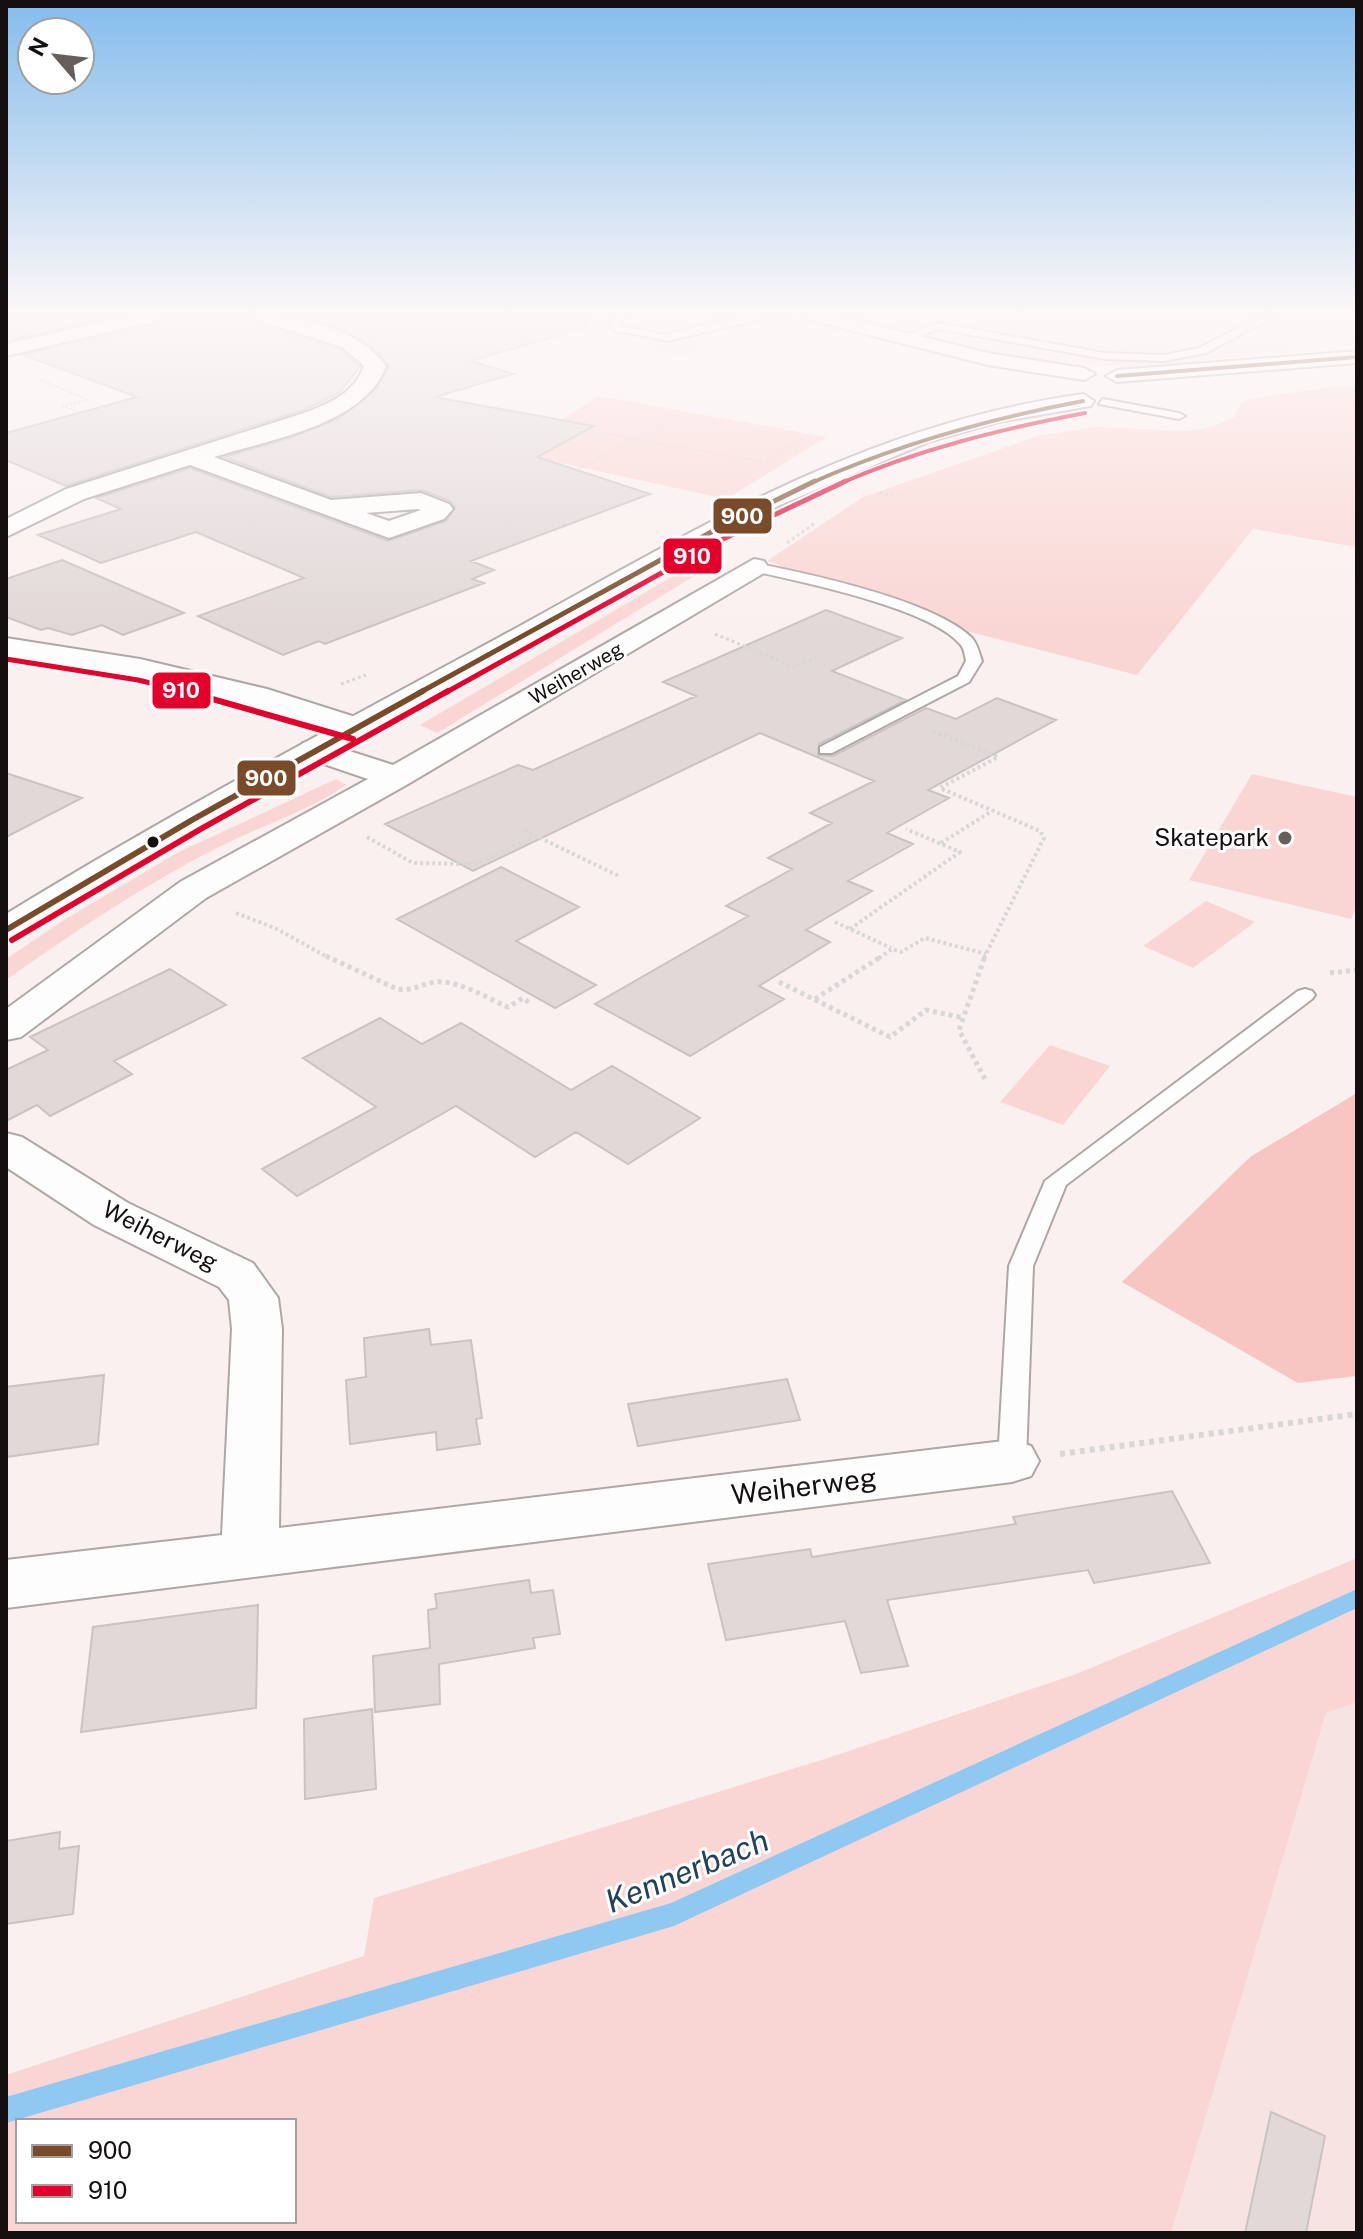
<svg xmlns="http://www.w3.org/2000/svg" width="1363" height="2239" viewBox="0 0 1363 2239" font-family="'Public Sans',sans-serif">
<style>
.built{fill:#f7e3e1}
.green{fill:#f9d6d3;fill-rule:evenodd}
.forest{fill:#f7c6c2}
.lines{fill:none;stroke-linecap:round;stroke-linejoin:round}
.stream{fill:#8fc9f2;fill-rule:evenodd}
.building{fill:#e1d8d7;stroke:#cbc3c2;stroke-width:2}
.service-casing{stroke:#afa7a6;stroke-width:4}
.minor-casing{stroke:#afa7a6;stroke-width:4}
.secondary-casing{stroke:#afa7a6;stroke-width:4}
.path-far4{stroke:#d9d6d6;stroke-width:2;stroke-dasharray:2 2;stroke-linecap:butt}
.path-far3{stroke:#d9d6d6;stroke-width:3;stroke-dasharray:3 3;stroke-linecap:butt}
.path-far2{stroke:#d9d6d6;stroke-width:4;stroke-dasharray:3 3;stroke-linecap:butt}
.path-far1{stroke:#d9d6d6;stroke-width:5;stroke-dasharray:4 4;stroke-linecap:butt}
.path{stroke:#d9d6d6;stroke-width:6;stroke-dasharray:5 5;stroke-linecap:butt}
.service{fill:#fefdfd;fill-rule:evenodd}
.minor{fill:#fefdfd;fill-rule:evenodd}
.secondary{fill:#fefdfd;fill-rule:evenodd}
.bus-1-far2-casing{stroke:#fff;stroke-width:7}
.bus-1-far1-casing{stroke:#fff;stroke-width:9}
.bus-1-casing{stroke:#fff;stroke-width:11}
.bus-2-far2-casing{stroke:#fff;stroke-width:7}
.bus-2-far1-casing{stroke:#fff;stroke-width:9}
.bus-2-casing{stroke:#fff;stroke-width:11}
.bus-1-far2{stroke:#7a4b2a;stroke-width:4}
.bus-1-far1{stroke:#7a4b2a;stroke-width:5}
.bus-1{stroke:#7a4b2a;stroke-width:6}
.bus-2-far2{stroke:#e4002b;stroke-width:4}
.bus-2-far1{stroke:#e4002b;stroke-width:5}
.bus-2{stroke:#e4002b;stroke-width:6}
.poi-dot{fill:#665e5d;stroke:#fff;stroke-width:3}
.bus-dot{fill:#160f0f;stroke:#fff;stroke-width:3}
.labels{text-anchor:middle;stroke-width:6;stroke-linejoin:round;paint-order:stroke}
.far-street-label{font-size:20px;fill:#160f0f;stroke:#fff}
.poi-label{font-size:24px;fill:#160f0f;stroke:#fff;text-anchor:end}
.street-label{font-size:24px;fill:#160f0f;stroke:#fff}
.near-street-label{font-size:28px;fill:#160f0f;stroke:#fff}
.near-water-label{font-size:32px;font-style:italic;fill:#1f435c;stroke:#fff}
.line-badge{stroke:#fff;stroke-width:3}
.badge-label{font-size:22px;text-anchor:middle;font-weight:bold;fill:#fff}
</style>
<rect width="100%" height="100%" fill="#faf0ef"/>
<path class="built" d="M569 316H775L781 323 684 357 579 338Z
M833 316H1357V345L1138 367 1081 365 1050 364 946 344Z
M1357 1702V2233H1171L1326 1713Z"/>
<path class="green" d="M1329 387H1357V547L1253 529 1137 675 970 632 767 561 863 497 1038 436 1094 427 1191 431 1213 427 1234 417 1241 404 1250 399Z
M599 396 827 437 726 499 511 452Z
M695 563 709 567 437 733 420 725Z
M1252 774 1357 797V905L1351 919 1189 880Z
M336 779 346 785C307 812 262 825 219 847 145 884 74 932 6 980V959L64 920 177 853Z
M1206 901 1255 922 1193 968 1143 946Z
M1050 1045 1110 1066 1063 1125 1000 1102Z
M1357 1558V1702L1326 1713 1171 2233H6V2075L364 1956 374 1898 828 1758 1076 1674ZM18 2121H294V2221H18Z"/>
<path class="forest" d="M1357 1093V1376L1298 1383 1122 1282 1250 1157Z"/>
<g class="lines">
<path class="stream" d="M1357 1589V1608L674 1926 6 2123V2097L671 1903Z"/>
</g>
<path class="building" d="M6 316H117L6 341Z
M166 316H250L255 323 340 350 360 367 339 393 306 409 66 486 6 460V433L137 397 23 355 161 323Z
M294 316H585L587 327 471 361 513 374 435 397 594 426 537 457 650 494 471 561 494 570 472 579 484 583 325 644 319 641 283 655 198 616 304 578 196 532 101 563 38 535 121 509 96 498 190 468 388 541 446 521 455 507 450 501 422 490 331 497 224 457 287 439 338 419 377 388 389 367 377 351 362 340 327 323Z
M62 560 184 613 123 635 102 625 72 635 48 628 41 630 6 617V579Z
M826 610 902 638 832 671 906 700 819 744 818 755 833 756 926 708 956 719 997 698 1056 720 928 790 949 798 887 833 913 844 848 881 872 891 806 930 830 942 759 986 784 999 690 1056 595 1004 748 916 726 906 792 869 768 858 832 823 810 813 874 781 760 733 473 871 385 824 518 765 533 770 696 696 663 682Z
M6 773 82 798 6 837Z
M501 867 579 907 516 941 596 985 555 1008 397 919Z
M170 969 226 1005 114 1061 132 1074 50 1116 37 1105 6 1121V1070L48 1050 30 1037Z
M380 1018 422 1044 461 1023 571 1090 612 1066 700 1118 628 1164 576 1132 535 1157 456 1106 297 1196 262 1169 376 1107 303 1058Z
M429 1329 431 1345 471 1340 482 1418 476 1419 480 1444 437 1450 436 1432 350 1444 346 1380 366 1377 364 1338Z
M104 1375 98 1444 6 1457V1387Z
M787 1379 800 1420 638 1446 628 1404Z
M1172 1491 1210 1563 1094 1583 1088 1570 887 1600 908 1666 861 1673 845 1621 726 1640 708 1564 810 1549 812 1557 1016 1524 1013 1517Z
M529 1580 531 1593 553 1590 560 1634 533 1638 535 1648 439 1664 440 1704 375 1712 373 1656 430 1648 428 1610 437 1608 435 1594Z
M258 1605 256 1708 81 1732 93 1627Z
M372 1709 376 1789 305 1799 304 1719Z
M60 1832 59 1849 79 1846 73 1914 6 1924V1841Z
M1271 2112 1325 2136 1306 2233H1245Z"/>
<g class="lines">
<g class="service-casing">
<path id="service" d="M617 316H627L621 326 667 335 738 316H791L761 319 667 341 614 330 610 324Z
M1263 316H1275L1206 353 1164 361 1105 359 939 329 906 341 901 338 938 323 1105 353 1164 355 1199 348Z
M1103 399 1179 413 1185 416 1179 419 1099 404Z
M754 563C809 574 933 600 972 638 978 645 979 653 982 661L969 682 832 753H820V747L958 676 966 661C965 655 964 648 960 644 929 607 797 581 749 570L747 567Z
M1305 989 1312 991 1315 995 1312 999 1066 1185 1033 1266 1026 1461 1022 1468 1012 1471 1002 1468 998 1461 1009 1266 1045 1181 1298 991Z"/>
</g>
<g class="minor-casing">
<path id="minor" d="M129 316H163L160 320 6 356V344Z
M253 316C296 314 360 329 386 366 365 425 268 440 214 457L331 500 421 493 449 504 453 509 444 519 389 538 190 465 84 499 6 537V519L66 489 307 412C332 402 354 393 364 366L342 347 256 320ZM418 509 421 510 389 521 366 513Z
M807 316H839L988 353 1084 368 1095 374 1084 380 988 365 810 320Z
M754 559 764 561 768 567 764 573 408 784 206 898 21 1037 6 1040V1009L180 882 368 779 303 757 299 750 303 743 315 740 393 765Z
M6 638 140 659 267 689 368 721 373 728 368 735 357 738 246 703 140 677 6 656Z
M6 1133 22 1137 128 1203 253 1263 278 1298 282 1329 279 1528 1012 1440 1031 1446 1039 1461 1031 1476 1012 1482 6 1608V1560L222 1535 232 1329 229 1300 219 1287 94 1225 6 1167Z"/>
</g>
<g class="secondary-casing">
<path id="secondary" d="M1357 351V363L1117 382 1106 376 1117 370Z
M1083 394 1094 401 1091 406 998 422 931 441 780 505 165 848 20 938 6 941V914C166 816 331 728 496 639 691 533 859 425 1083 394Z"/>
</g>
<path class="path-far4" d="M37 378 88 400 63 406 136 436
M591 431 764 462
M766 460 808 436
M578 469 681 417"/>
<path class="path-far3" d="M879 493 898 496
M787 543 815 523
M715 634 795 667 817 657
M341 684 366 675"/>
<path class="path-far2" d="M933 731 998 757 940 788 1040 831 1044 838 984 958
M524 830 535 836
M367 837 413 863 476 864 536 836 619 876
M941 843 992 811
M236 913 277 929 329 958
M835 922 891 948
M850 929 960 852 906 829
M879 958 892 949 901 952 925 938 986 954"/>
<path class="path-far1" d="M326 956 397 989C411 992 421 984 435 982 460 980 486 998 508 1007L523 998 530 1003
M1330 973 1357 970
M779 982 890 1037 926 1010 964 1018
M815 999 882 956
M985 1079 959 1030 985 956"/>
<path class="path" d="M1060 1454 1357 1414"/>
<use href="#service" class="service"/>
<use href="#minor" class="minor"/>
<use href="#secondary" class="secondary"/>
<g class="bus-1-far2-casing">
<path id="bus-1-far2" d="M1117 376 1357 357
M811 483C899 444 988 419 1083 401"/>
</g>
<g class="bus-1-far1-casing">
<path id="bus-1-far1" d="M419 693 715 530 815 481"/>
</g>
<g class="bus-1-casing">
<path id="bus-1" d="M6 930 192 820 423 691"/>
</g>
<g class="bus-2-far2-casing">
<path id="bus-2-far2" d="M841 483C920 449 1001 429 1085 413"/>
</g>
<g class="bus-2-far1-casing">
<path id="bus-2-far1" d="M6 659 138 680 192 693
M445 693 721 540 846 481"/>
</g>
<g class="bus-2-casing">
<path id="bus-2" d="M184 691 353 739
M12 940 199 830 448 691"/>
</g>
<use href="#bus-1-far2" class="bus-1-far2"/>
<use href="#bus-1-far1" class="bus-1-far1"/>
<use href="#bus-1" class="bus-1"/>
<use href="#bus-2-far2" class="bus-2-far2"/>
<use href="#bus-2-far1" class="bus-2-far1"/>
<use href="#bus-2" class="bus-2"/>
</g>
<linearGradient id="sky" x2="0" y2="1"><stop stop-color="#84bcec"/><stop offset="0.5" stop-color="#fdf8f8"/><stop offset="1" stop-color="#fdf8f8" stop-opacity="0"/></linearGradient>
<rect width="1363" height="629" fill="url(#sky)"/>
<circle class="poi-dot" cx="1285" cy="838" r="8"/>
<circle class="bus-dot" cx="153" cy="842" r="7"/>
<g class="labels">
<g class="far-street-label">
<text transform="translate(576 673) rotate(-30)" y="7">Weiherweg</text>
</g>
<g class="poi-label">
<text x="1269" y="846">Skatepark</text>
</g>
<g class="street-label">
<text transform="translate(160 1236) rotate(27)" y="8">Weiherweg</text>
</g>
<g class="near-street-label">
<text transform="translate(804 1486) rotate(-7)" y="10">Weiherweg</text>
</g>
<g class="near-water-label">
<text transform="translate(687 1871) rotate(-22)" y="11">Kennerbach</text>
</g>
</g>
<g class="line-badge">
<rect x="712" y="497" width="61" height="38" rx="8" fill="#7a4b2a"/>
<rect x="662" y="537" width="61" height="38" rx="8" fill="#e4002b"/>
<rect x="151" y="671" width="61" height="39" rx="8" fill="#e4002b"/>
<rect x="236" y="759" width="61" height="38" rx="8" fill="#7a4b2a"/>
</g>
<g class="badge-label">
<text x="742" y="524">900</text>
<text x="692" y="564">910</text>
<text x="181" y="698">910</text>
<text x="266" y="786">900</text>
</g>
<rect width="1363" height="2239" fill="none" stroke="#160f0f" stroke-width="16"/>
<rect x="16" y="2119" width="280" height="104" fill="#ffffff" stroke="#a29f9f" stroke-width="2"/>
<rect x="32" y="2145" width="40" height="12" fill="#7a4b2a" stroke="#a29f9f" stroke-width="2"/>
<text x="88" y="2159" font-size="24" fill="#160f0f">900</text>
<rect x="32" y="2185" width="40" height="12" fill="#e4002b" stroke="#a29f9f" stroke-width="2"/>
<text x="88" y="2199" font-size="24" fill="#160f0f">910</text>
<g transform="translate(56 56) rotate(298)"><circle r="38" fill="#ffffff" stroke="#a29f9f" stroke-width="2"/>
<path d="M0-6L14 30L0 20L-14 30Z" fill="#665e5d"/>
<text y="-12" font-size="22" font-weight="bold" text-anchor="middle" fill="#160f0f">N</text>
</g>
</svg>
